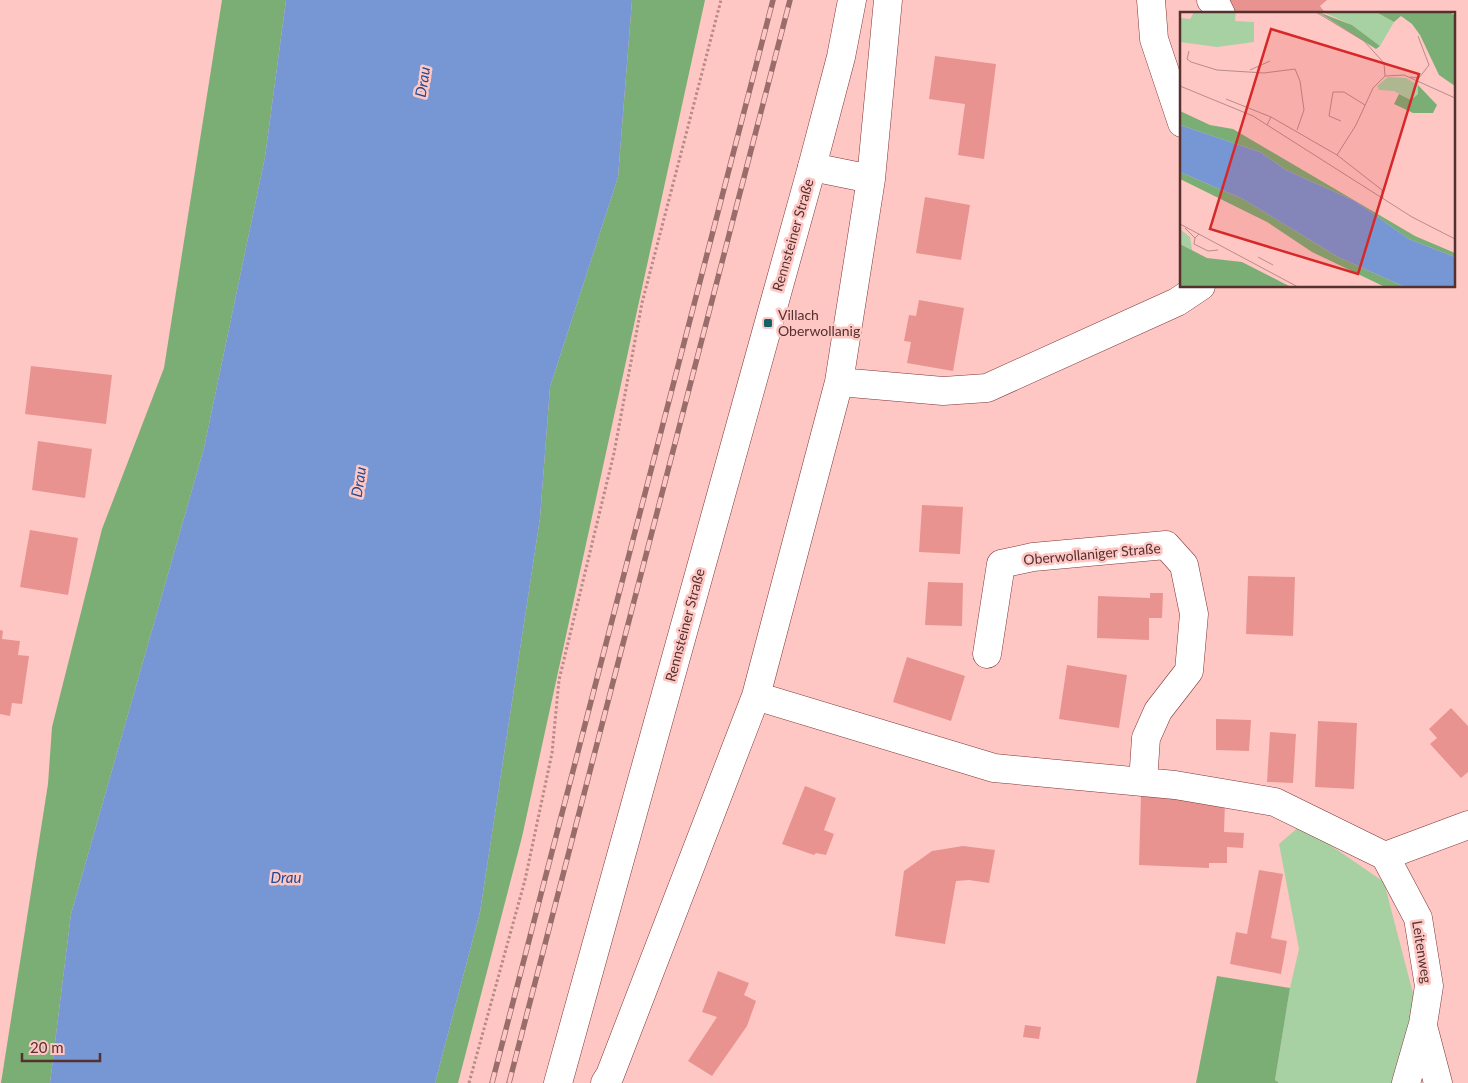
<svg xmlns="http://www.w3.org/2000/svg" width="1468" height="1083" viewBox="0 0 1468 1083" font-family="Lato,sans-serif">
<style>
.green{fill:#a8d1a3}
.forest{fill:#7bae75}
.water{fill:#7697d3}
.building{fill:#e99390}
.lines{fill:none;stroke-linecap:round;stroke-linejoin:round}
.minor-casing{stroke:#7f3435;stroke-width:29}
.major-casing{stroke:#7f3435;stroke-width:29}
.path{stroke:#b98a88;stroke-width:3;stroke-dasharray:2.5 2.5;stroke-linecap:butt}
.minor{stroke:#fff;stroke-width:28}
.major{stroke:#fff;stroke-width:28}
.rail-casing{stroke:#996d6b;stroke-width:5.5}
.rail{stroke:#fec7c4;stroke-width:4;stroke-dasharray:11;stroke-linecap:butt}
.poi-dot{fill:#126268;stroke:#fec7c4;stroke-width:2}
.labels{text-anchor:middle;stroke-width:5;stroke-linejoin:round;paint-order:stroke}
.street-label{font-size:14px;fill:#54302f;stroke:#fec7c4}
.poi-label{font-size:14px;fill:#54302f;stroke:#fec7c4;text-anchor:start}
.water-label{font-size:15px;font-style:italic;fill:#234991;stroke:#fec7c4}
.inset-road{fill:none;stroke:#ba8b88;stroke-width:1}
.view{fill:#d62828;fill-opacity:0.15;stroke:#d62828;stroke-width:2.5}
.inset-edge{fill:none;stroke:#54302f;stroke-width:2.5}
</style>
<rect width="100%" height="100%" fill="#fec7c4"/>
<path class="green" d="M1301 825 1384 882 1416 1005 1395 1083H1279L1275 1080 1290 988 1299 949 1279 844Z"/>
<path class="forest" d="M222 0H286L265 157 204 448 71 914 50 1083H1L48 784 52 727 102 529 164 368Z
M632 0H705L522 837 458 1083H435L480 912 540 518 550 387 618 177Z
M1217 976 1290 988 1275 1080 1279 1083H1196Z"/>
<path class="water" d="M286 0H632L618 177 550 387 540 518 480 912 435 1083H50L71 914 204 448 265 157Z"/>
<path class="building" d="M1221 0H1327L1320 6 1326 14H1231Z
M935 56 996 64 984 159 958 155 965 104 929 99Z
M925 197 970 205 961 260 916 253Z
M919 300 964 308 953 371 907 363 911 342 904 341 909 315 916 316Z
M31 366 112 375 106 424 25 414Z
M38 441 92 449 85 498 32 490Z
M922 505 963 507 960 554 919 552Z
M30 530 78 538 68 595 20 587Z
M1248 576 1295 577 1293 636 1246 634Z
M928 582 963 583 962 626 925 625Z
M1150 593H1163L1162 618H1149V640L1097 638 1098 596 1150 598Z
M0 630 3 631 2 639 20 641 18 655 29 656 22 704 12 703 10 716 0 714Z
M907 657 965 676 951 721 893 702Z
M1067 665 1127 675 1119 728 1059 719Z
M1451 708 1468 726V772L1461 778 1430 744 1437 738 1429 729Z
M1216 719 1251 720 1249 751 1216 750Z
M1318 721 1357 723 1354 789 1315 787Z
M1270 732 1296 734 1293 783 1267 782Z
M805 786 836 798 824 830 834 834 826 855 816 853 814 855 782 844Z
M1141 796 1211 799 1225 802 1224 832 1244 833 1243 848 1227 847V863H1209V868L1139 865Z
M963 846 995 850 989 883 969 880 956 881 945 944 895 936 904 871 932 851Z
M1259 870 1283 874 1271 938 1287 941 1281 974 1230 964 1236 932 1247 934Z
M718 971 749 983 744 995 756 1001 747 1026 712 1076 688 1061 717 1017 702 1012Z
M1025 1025 1041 1027 1039 1039 1023 1037Z"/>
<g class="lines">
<g class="minor-casing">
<path id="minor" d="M1151 0 1154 39 1182 123
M1211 0 1217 6 1221 14
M871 179 888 0
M839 382 943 391 987 388 1177 302 1201 286
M987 654 1001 564 1033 557 1166 545 1184 565 1194 614 1189 671 1158 711 1146 738 1143 782
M756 696 994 768 1175 785 1275 802 1385 856 1468 825
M1385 856 1418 918 1429 986 1423 1024 1406 1083
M1423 1026 1438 1083
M605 1083 610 1075 756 696 839 382 871 179 812 167"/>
</g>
<g class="major-casing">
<path id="major" d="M558 1083 812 167 841 57 852 0"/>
</g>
<path class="path" d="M469 1083 525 880 552 753 559 680 614 453 642 303 721 0"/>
<use href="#minor" class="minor"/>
<use href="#major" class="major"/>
<g class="rail-casing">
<path id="rail" d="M492 1083 773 0
M509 1083 790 0"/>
</g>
<use href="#rail" class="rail"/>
</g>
<rect class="poi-dot" x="763" y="318" width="10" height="10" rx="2.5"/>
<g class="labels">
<g class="street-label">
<text transform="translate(793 235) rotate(-74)" y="5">Rennsteiner Straße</text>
<text transform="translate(1092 554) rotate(-5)" y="5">Oberwollaniger Straße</text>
<text transform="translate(685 625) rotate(-75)" y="5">Rennsteiner Straße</text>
<text transform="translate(1422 952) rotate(81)" y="5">Leitenweg</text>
</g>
<g class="poi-label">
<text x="778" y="320">Villach<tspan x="778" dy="16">Oberwollanig</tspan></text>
</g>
<g class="water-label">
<text transform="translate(423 82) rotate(-81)" y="5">Drau</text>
<text transform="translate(359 482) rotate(-81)" y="5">Drau</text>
<text x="286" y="883">Drau</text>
</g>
</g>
<g transform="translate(1180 12)">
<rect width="275" height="275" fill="#fec7c4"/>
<path d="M14 0H56L55 9 74 10V30L37 35 0 30V6L10 7ZM143 0H196L214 10 200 34 172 13ZM208 65 226 66 238 73V82L231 88 214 79 199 78 197 74ZM0 217 10 225 12 238 0 232Z" fill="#a8d1a3"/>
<path d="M138 0 172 13 200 34 196 37ZM196 0H270L275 4V74L259 63 240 23 232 12 221 4 214 10ZM238 73 257 93 253 101H233L214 92 219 82 231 88 238 82ZM0 99 30 113 53 117 235 224 275 241V245L229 227 175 189 106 158 80 140 0 113ZM0 160 63 187 158 245 225 275H205L132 240 87 210 0 167ZM0 232 27 246 62 250 111 275H0Z" fill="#7bae75"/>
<path d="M0 113 80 140 106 158 175 189 229 227 275 245V275H225L158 245 63 187 0 160Z" fill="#7697d3"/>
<path class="inset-road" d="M136 0 184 29 204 51 205 64 193 76 176 113 157 143M9 39 7 47 11 50 37 58 84 61 115 57 120 69 124 98 117 118M70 58 90 49M205 64 224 63 275 86M230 65 239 66 249 53 238 24M0 74 73 104 232 205 275 227M46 87 91 105M161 109 149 104 153 80H164L185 93M87 113 91 105 157 143 202 178 203 187M0 212 118 275M5 216 15 226 19 222M15 226 14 232 28 239 38 238M78 245 93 253"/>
<path class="view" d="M91 17 239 62 178 262 30 217Z"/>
<rect width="275" height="275" class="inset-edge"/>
</g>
<path d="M22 1053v8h78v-8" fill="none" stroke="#54302f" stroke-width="2.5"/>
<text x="30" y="1053" font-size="15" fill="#54302f" stroke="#fec7c4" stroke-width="4" paint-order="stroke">20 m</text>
</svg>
